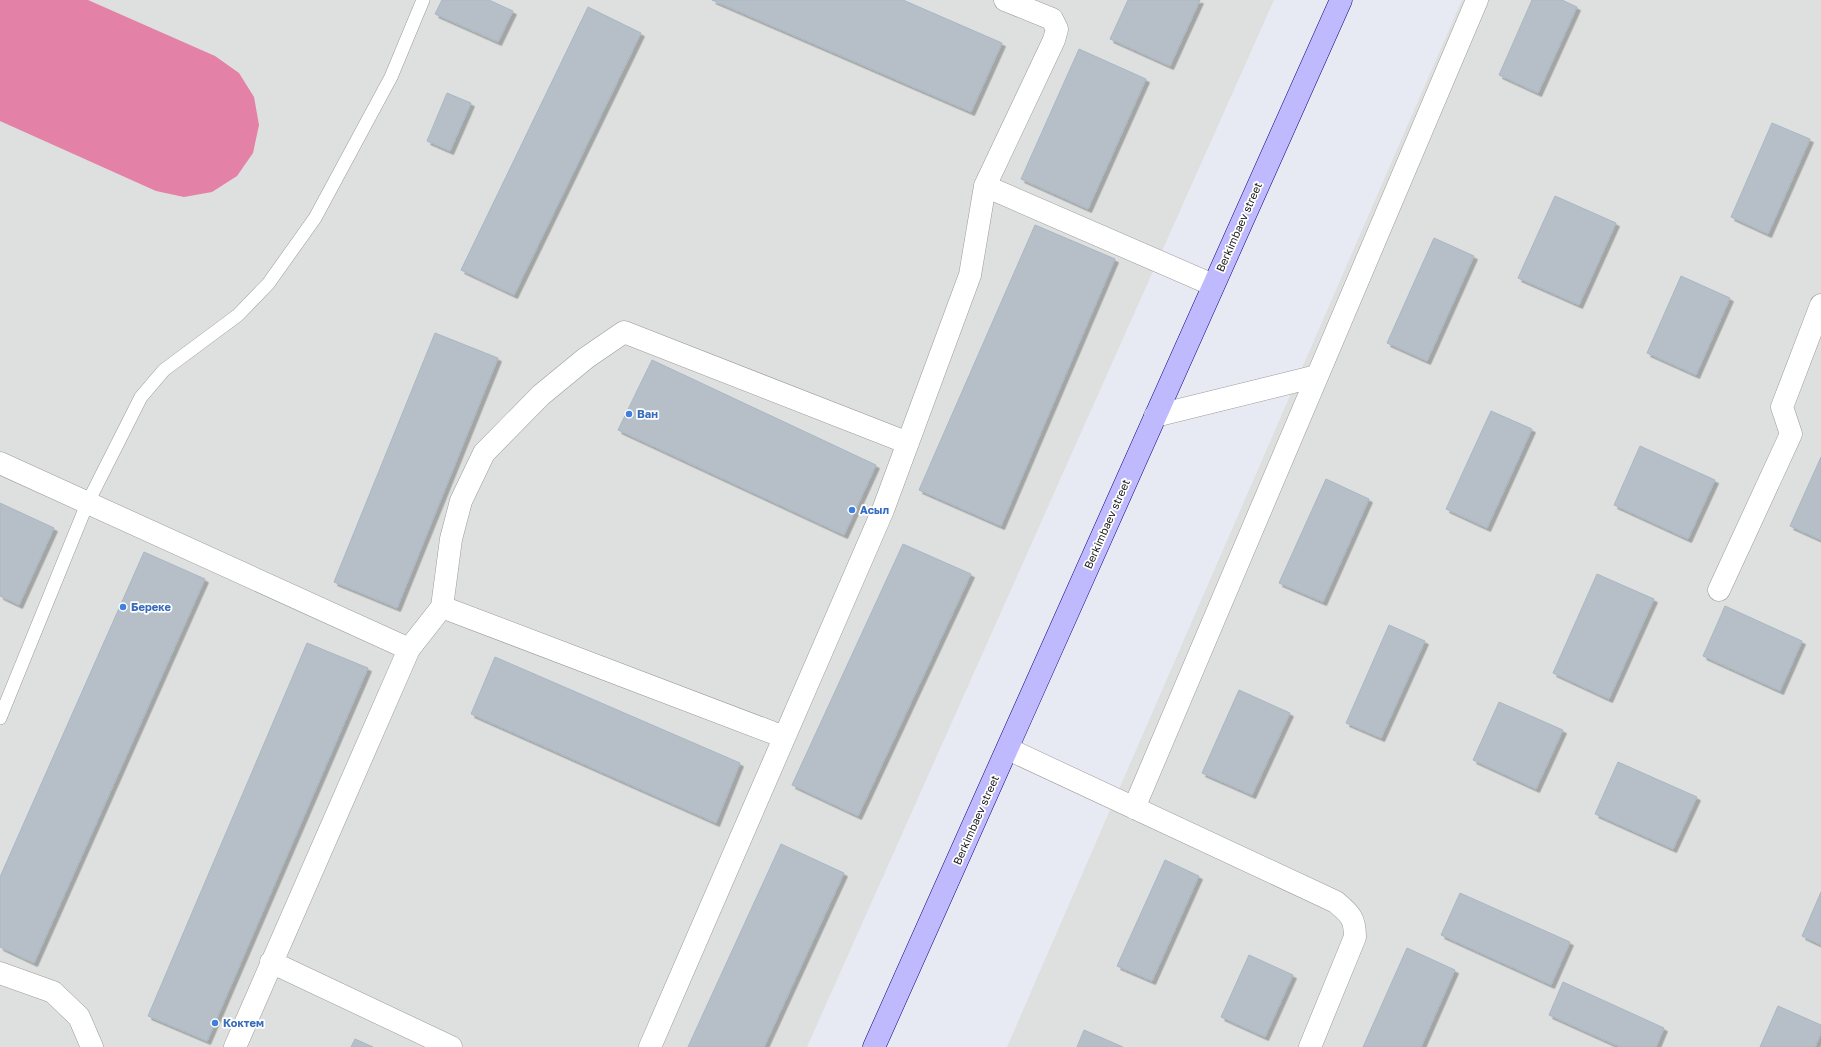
<svg xmlns="http://www.w3.org/2000/svg" width="1821" height="1047" viewBox="0 0 1821 1047" font-family="'Golos Text',sans-serif">
<style>
.residential{fill:#dedfdf}
.pitch{fill:#e481a6}
.building{fill:#b6bfc7;stroke:#a8b8c4;filter:url(#shadow)}
.lines{fill:none;stroke-linecap:round;stroke-linejoin:round}
.lane-casing{stroke:#9b9b9b;stroke-width:14}
.street-casing{stroke:#9b9b9b;stroke-width:23}
.secondary-casing{stroke:#0f0080;stroke-width:23}
.lane{stroke:#fff;stroke-width:13}
.street{stroke:#fff;stroke-width:22}
.secondary{stroke:#bebafd;stroke-width:22}
.shop-dot{fill:#3f7fe0;stroke:#fff;stroke-width:1.5}
.labels{text-anchor:middle;stroke-width:3.5;stroke-linejoin:round;paint-order:stroke}
.street-label{font-size:11px;fill:#212121;stroke:#fff}
.shop-label{font-size:11px;font-weight:bold;fill:#366cbe;stroke:#fff;text-anchor:start}
</style>
<defs>
<filter id="shadow"><feDropShadow dx="3.5" dy="3.5" stdDeviation="0" flood-color="#0004"/></filter>
</defs>
<rect width="100%" height="100%" fill="#e7eaf2"/>
<path class="residential" d="M0 0H1274L807 1047H0Z
M1462 0H1821V1047H1007Z"/>
<path class="pitch" d="M0 0H88L215 56 239 73 254 97 259 125 253 153 237 176 212 192 184 197 156 191 0 121Z"/>
<path class="building" d="M442 0H489L513 11 498 42 435 14Z
M712 0H903L1002 43 971 112Z
M1128 0H1200L1170 66 1110 39Z
M1532 0H1562L1577 7 1538 93 1499 75Z
M588 7 641 33 514 295 461 270Z
M1079 49 1146 79 1088 209 1021 179Z
M447 93 471 103 450 151 427 141Z
M1772 123 1810 139 1768 234 1731 217Z
M1555 196 1616 223 1579 305 1518 278Z
M1035 225 1115 259 1001 526 919 490Z
M1434 238 1474 256 1427 361 1387 343Z
M1681 276 1730 298 1696 375 1647 353Z
M435 333 498 358 397 608 334 582Z
M652 360 876 465 844 535 618 430Z
M1491 411 1532 429 1487 528 1446 509Z
M1640 446 1715 480 1688 539 1614 505Z
M1821 457V540L1790 526Z
M1326 479 1369 499 1323 602 1279 583Z
M0 503 54 528 19 605 0 596Z
M903 544 971 574 858 816 792 785Z
M144 552 205 579 34 963 0 947V877Z
M1597 574 1654 599 1609 699 1553 673Z
M1725 606 1802 641 1780 691 1703 656Z
M1389 625 1425 641 1381 738 1346 723Z
M307 643 368 668 207 1041 148 1016Z
M495 657 740 763 716 823 471 714Z
M1239 690 1290 713 1252 795 1202 773Z
M1499 702 1563 730 1536 789 1473 760Z
M1618 762 1697 797 1673 849 1595 814Z
M781 844 844 873 764 1047H688Z
M1165 860 1199 876 1152 981 1117 966Z
M1821 892V945L1802 936Z
M1460 893 1570 942 1551 985 1441 935Z
M1407 948 1455 970 1421 1047H1363Z
M1249 955 1293 975 1265 1037 1221 1017Z
M1563 982 1664 1028 1656 1047H1620L1549 1015Z
M1778 1006 1821 1025V1033L1815 1047H1760Z
M1084 1030 1123 1047H1077Z
M355 1039 373 1047H351Z"/>
<g class="lines">
<g class="lane-casing">
<path id="lane" d="M0 718 87 504 141 397 164 370 238 315 268 284 315 218 391 77 423 0"/>
</g>
<g class="street-casing">
<path id="street" d="M985 186 1213 285
M1155 416 1317 376
M0 463 409 649
M1719 590 1791 434 1782 407 1821 305
M442 607 451 539 461 501 484 453 541 395 586 358 624 332 908 443
M1008 749 1336 902C1350 914 1355 918 1355 937L1310 1047
M1134 808 1477 0
M271 962 451 1047
M0 973 53 992 79 1017 92 1047
M235 1047 409 649 442 607 784 737
M650 1047 883 510 970 275 985 186 1054 40 1057 29 1052 19 1005 0"/>
</g>
<g class="secondary-casing">
<path id="secondary" d="M874 1047 1341 0"/>
</g>
<use href="#lane" class="lane"/>
<use href="#street" class="street"/>
<use href="#secondary" class="secondary"/>
</g>
<g class="shop-dot">
<circle cx="629" cy="414" r="4"/>
<circle cx="852" cy="510" r="4"/>
<circle cx="123" cy="607" r="4"/>
<circle cx="215" cy="1023" r="4"/>
</g>
<g class="labels">
<g class="street-label">
<text transform="translate(1239 227) rotate(-66)" y="4">Berkimbaev street</text>
<text transform="translate(1107 524) rotate(-66)" y="4">Berkimbaev street</text>
<text transform="translate(976 820) rotate(-66)" y="4">Berkimbaev street</text>
</g>
<g class="shop-label">
<text x="637" y="418">Ван</text>
<text x="860" y="514">Асыл</text>
<text x="131" y="611">Береке</text>
<text x="223" y="1027">Коктем</text>
</g>
</g>
</svg>
